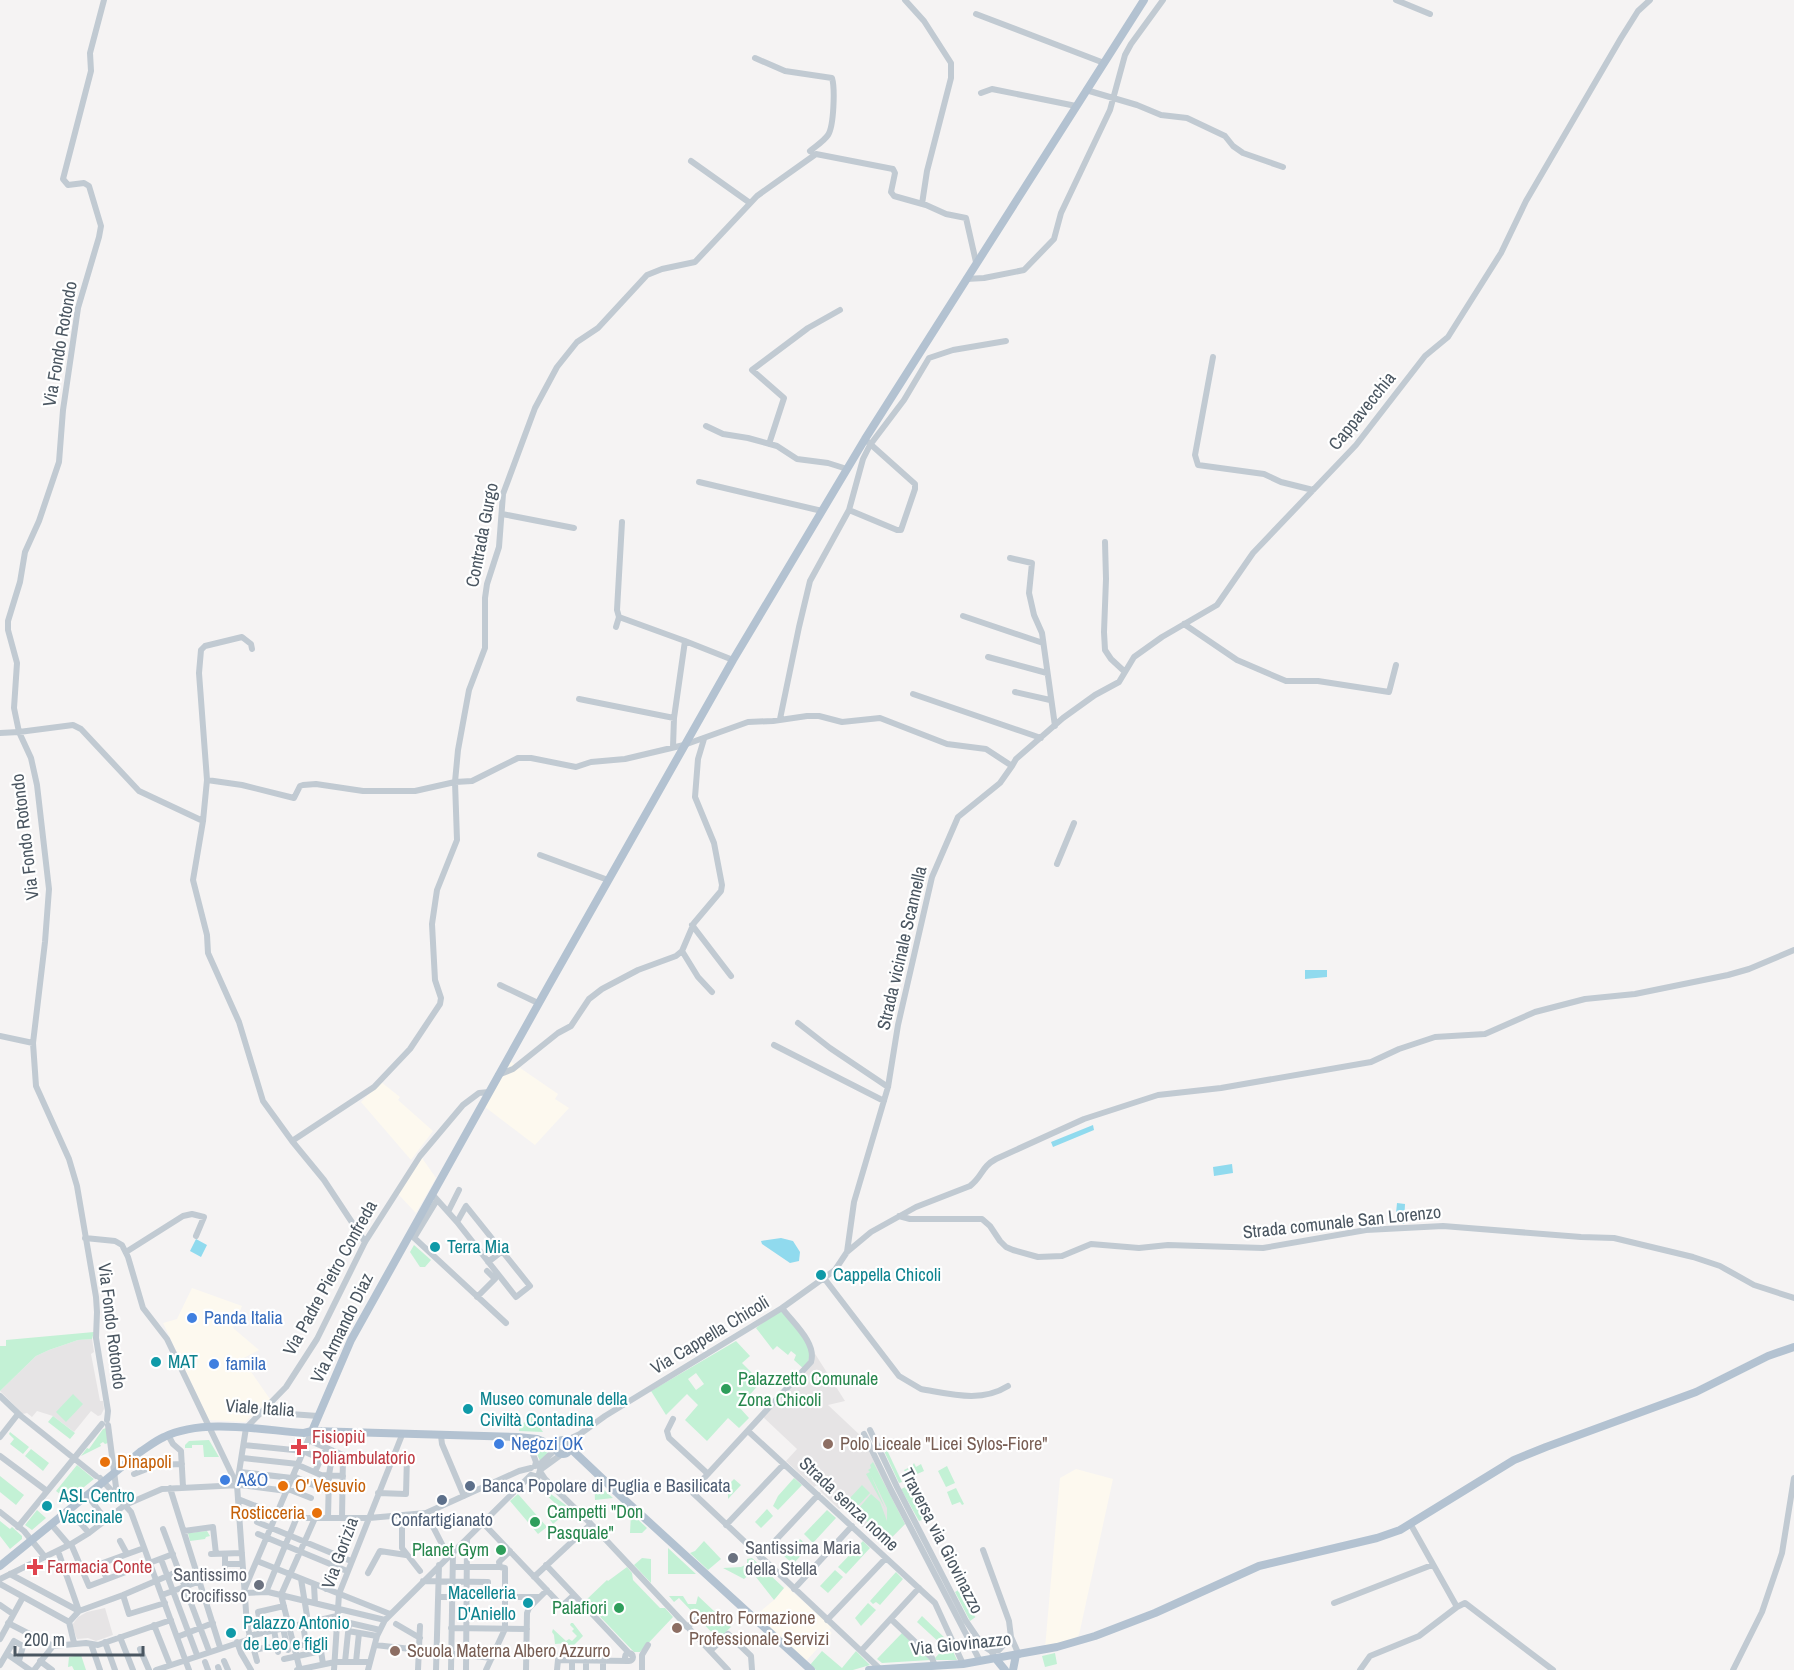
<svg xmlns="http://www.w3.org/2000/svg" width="1794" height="1670" viewBox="0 0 1794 1670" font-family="'Archivo Narrow',sans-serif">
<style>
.commercial{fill:#fdf9ef}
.education{fill:#e6e4e5}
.green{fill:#c3f1d5;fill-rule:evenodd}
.water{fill:#90daee}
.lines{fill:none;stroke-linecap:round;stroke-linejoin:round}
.minor{stroke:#c1cad2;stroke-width:6}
.major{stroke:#b3c2d1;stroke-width:8}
.culture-dot{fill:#0f9aa8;stroke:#fff;stroke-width:2}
.shop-dot{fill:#3f7fe0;stroke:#fff;stroke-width:2}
.leisure-dot{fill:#2e9e5b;stroke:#fff;stroke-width:2}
.education-dot{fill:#8d6e63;stroke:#fff;stroke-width:2}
.health-dot{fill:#e0444e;stroke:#fff;stroke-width:2}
.food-dot{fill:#e8710a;stroke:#fff;stroke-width:2}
.service-dot{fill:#5c6f8a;stroke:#fff;stroke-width:2}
.worship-dot{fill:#6b7280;stroke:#fff;stroke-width:2}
.labels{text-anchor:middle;stroke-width:4.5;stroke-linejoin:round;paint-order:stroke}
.street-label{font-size:18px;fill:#4a5661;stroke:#fff}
.culture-label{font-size:18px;fill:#0d838f;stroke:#fff;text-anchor:start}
.shop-label{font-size:18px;fill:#366cbe;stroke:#fff;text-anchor:start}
.leisure-label{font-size:18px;fill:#27864d;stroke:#fff;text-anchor:start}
.health-label{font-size:18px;fill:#be3a42;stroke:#fff;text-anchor:start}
.education-label{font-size:18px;fill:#785e54;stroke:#fff;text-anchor:start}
.food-label{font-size:18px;fill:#c56008;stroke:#fff;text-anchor:start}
.service-label{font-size:18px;fill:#4e5e75;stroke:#fff;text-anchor:start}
.worship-label{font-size:18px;fill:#5b616d;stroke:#fff;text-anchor:start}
</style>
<rect width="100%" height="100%" fill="#f5f3f3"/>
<path class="commercial" d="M510 1061 558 1094 555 1099 569 1108 535 1145 485 1107Z
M381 1082 400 1097 398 1100 433 1131 411 1160 361 1102Z
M422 1158 436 1178 416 1213 398 1194Z
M192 1288 242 1306 233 1328 259 1350 242 1359 270 1399 245 1422 209 1420 163 1323 177 1319Z
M1076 1469 1113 1479 1079 1635 1072 1640 1045 1648 1060 1478Z
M786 1586 832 1627 829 1630 832 1633 805 1662 755 1616 774 1600Z"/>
<path class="education" d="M92 1339 94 1352 91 1354 100 1401H103L104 1409 101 1415 98 1416 91 1411 74 1432 53 1416 37 1411 32 1417 27 1413 23 1414 0 1391 36 1356 49 1350 78 1340Z
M812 1349 845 1401 828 1405 862 1437 905 1524 884 1546 841 1508 839 1509 820 1491 821 1490 817 1485 814 1487 786 1461 797 1449 762 1416 807 1367Z
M105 1608 113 1635 96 1641 88 1638 77 1639 72 1625 78 1617 87 1612Z"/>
<path class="green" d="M414 1245 431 1260 425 1267H420L410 1252Z
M782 1308 812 1349 805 1370 794 1360 796 1355 791 1351 788 1355 777 1346 773 1350 756 1328Z
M94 1332 92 1339 78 1340 49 1350 36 1356 0 1391V1346H6V1340Z
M736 1341 750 1356 742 1363 761 1382 739 1407 749 1418 739 1428 728 1418 707 1441 685 1420 698 1405 687 1394 666 1415 651 1391ZM696 1373 704 1384 696 1390 688 1379Z
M73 1394 83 1404 66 1422 56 1412Z
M53 1416 75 1433 70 1439 48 1422Z
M532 1416 543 1432 519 1431 520 1426Z
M106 1428 108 1443 105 1444 103 1442 100 1444 101 1446 81 1456 87 1448 89 1449 103 1429Z
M10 1432 29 1447 23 1454 10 1444 14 1439 9 1434Z
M209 1440 219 1457H204L203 1445H192V1448H185V1445L189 1441Z
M533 1445H547L551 1449 540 1461Z
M31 1449 49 1463 43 1471 25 1456Z
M887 1450 902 1482 899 1483 884 1451Z
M873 1462 905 1524 888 1541 887 1540 889 1534 884 1537 845 1501 847 1499 858 1509 871 1494 880 1502 887 1521V1508L871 1475 885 1508 866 1474 870 1472 868 1470 871 1468 870 1465Z
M914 1463 916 1467 921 1464 924 1471 908 1478 904 1470 912 1466Z
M77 1465 94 1479 68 1500 56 1491Z
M947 1466 955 1483 946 1487 938 1471Z
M0 1476 24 1495 16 1505 0 1492Z
M794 1478 802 1485 778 1510 773 1506 778 1496Z
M734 1479 741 1485 728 1499V1491H722Z
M594 1481 613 1498 595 1500Z
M536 1483 571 1509 553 1524 546 1514 549 1511 552 1514 556 1510 553 1507 556 1504 535 1485Z
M862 1485 870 1493 857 1507 849 1499Z
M910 1485 918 1503 922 1501 926 1507 923 1508 926 1516 931 1517 919 1521 901 1489Z
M956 1488 964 1504 962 1505 960 1502 952 1505 947 1492Z
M518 1494 547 1527 538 1534 510 1501Z
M767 1509 773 1516 761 1528 755 1522Z
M37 1510 46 1518 32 1530 25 1525Z
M827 1510 836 1518 813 1543 804 1534Z
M631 1513 647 1528 642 1533H630Z
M0 1521 10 1529 12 1527 22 1536V1539L10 1549 0 1536Z
M207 1531 210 1536 206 1537 205 1539 190 1541 188 1533Z
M800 1539 809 1547 793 1564 784 1556Z
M704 1541 721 1559 708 1570 690 1553 695 1551Z
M863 1541 870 1548 846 1574 838 1567Z
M668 1548 696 1574H668Z
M642 1558 651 1559V1583L634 1565Z
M752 1558 784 1588 774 1600 752 1572 744 1579 723 1568 741 1567 747 1564V1559Z
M627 1567 632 1573 633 1580 660 1608H665L673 1617 640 1652H634L585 1601 607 1580 608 1581Z
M835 1570 843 1577 828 1593 820 1586Z
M896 1572 903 1579 880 1605 876 1602 873 1604 870 1601Z
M962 1588 967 1590 966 1593 975 1617 977 1616 970 1621 955 1592Z
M669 1596H683L688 1604H696L698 1596 731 1627 718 1639 679 1598 674 1602Z
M868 1603 876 1610 861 1626 855 1618Z
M922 1616 947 1640 942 1645 917 1622Z
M571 1623H573L583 1636 574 1645H567L568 1643 555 1644 554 1635 552 1632 553 1629 566 1641 569 1639 572 1641 577 1636 572 1631 574 1629 570 1625Z
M902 1633 930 1660 882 1663 877 1659Z
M949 1643 957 1660H936L935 1658Z
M822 1651 842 1668 856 1651 870 1665 853 1670H816L810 1665Z
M1055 1653 1057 1664 1045 1667 1042 1656Z
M81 1655 86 1670H74L72 1666 68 1667 69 1657Z"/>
<path class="water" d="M1305 970H1327V977L1305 979Z
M1093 1125 1094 1130 1053 1147 1051 1142Z
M1232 1164 1233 1173 1214 1176 1213 1167Z
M1397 1203 1405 1204 1404 1224H1395Z
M781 1238 793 1241 800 1252 799 1261 790 1263 762 1244 761 1241Z
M196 1239 207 1245 201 1257 190 1251Z"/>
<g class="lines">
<path class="minor" d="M104 0 90 53 91 71 63 179 68 185 84 183 89 186 101 226 99 237 78 308 63 410 59 462 39 521 25 552 20 582 8 621V630L17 663 14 708 19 732 31 758 37 785 49 889 45 942 33 1043 36 1086 69 1159 77 1186 96 1297 97 1312 96 1338 108 1411 107 1420
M905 0 924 21 951 63V78L927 171 922 204
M1396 0 1430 14
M976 14 1104 63
M755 58 785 71 832 78C835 88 834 126 828 135 824 141 816 146 810 151
M1086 90 1137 105 1161 115 1187 118 1225 136 1233 146 1243 153 1283 167
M981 93 992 89 1076 106
M691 161 750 203
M966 279 984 278 1024 270 1054 239 1061 213 1110 110 1125 55 1131 44 1163 0
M1213 357 1195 455 1198 465 1264 474 1281 482 1313 490
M706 426 723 434 748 438 777 446 797 459 828 463 847 469
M769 444 784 398 752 370 808 328 840 310
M699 482 822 511
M849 510 897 530H901L915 489V484L868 442
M502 514 574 528
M622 522 617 610 619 617 685 641
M1105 542 1106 579 1104 632 1105 650 1111 659 1125 672
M1010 558 1032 563 1029 593 1034 615 1042 633 1055 726
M963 616 1043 643
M1184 624 1237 660 1286 681H1318L1389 692 1396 665
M616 627 619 617
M252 649 251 644 242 637 205 646 201 650 199 673 207 780 203 821 193 880 207 935 208 953 239 1022 263 1101 292 1141 324 1180 365 1242
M988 657 1047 673
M1015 692 1050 700
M913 694 1041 738
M579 699 674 718 673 747
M674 718 685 641 733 660
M780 719 799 627 810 581 849 510 863 459 870 445 904 400 929 358 953 350 1006 341
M0 733 19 732 73 725 81 729 139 791 203 821
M1012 766 1016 759 1063 718 1095 695 1119 682 1134 657 1162 637 1217 605 1253 553 1356 445 1425 356 1448 337 1501 253 1526 201 1621 38 1638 11 1650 0
M207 780 242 785 294 798 300 786 303 785 316 784 363 791H415L455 782 472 781 518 758H531L576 767 591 762 625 759 684 745 748 722 773 721 807 716H819L842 722 880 718 947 744 986 749 1012 766 1000 783 958 817 932 877 898 1025 888 1087 854 1202 847 1252
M540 855 608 880
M1057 864 1074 823
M692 925 731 976
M682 951 698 977 712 992
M500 985 538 1003
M798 1023 830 1048 888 1087
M0 1036 33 1043
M774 1045 884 1101
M498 1075 513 1069 558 1033 571 1026 589 999 602 989 638 970 676 956 682 951 694 923 721 891 722 885 714 843 695 797 698 759 704 739
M292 1141 374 1087 410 1049 440 1004 441 998 435 980 432 924 437 890 457 840 455 782 458 750 469 690 485 648V598L487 584 499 547 503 494 535 408 557 367 577 342 598 328 647 275 662 269 695 262 757 196 816 154 893 169 895 173 891 192 894 196 926 205 946 214 966 218 976 262
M432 1194 457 1222 516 1297 530 1286 466 1206 457 1222
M448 1212 459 1190
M899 1216 910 1219H982L990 1226 1000 1241 1006 1247 1013 1250 1038 1257 1062 1256 1091 1244 1139 1248 1168 1245 1263 1248 1366 1230 1443 1226 1581 1237 1614 1238 1693 1257 1720 1266 1754 1285 1794 1298
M410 1234 506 1323
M85 1238 115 1241 122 1245 128 1257 143 1308 167 1339 237 1485
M414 1238 437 1200
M126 1252 183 1216 192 1214 204 1217 196 1236
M488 1262 501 1252
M824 1278 899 1376 921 1389C951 1394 981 1403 1008 1386
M477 1297 495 1279 487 1271
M782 1308C793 1323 817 1343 811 1362L694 1489 693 1493 879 1668
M0 1396 21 1416 96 1476
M262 1412 318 1416
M673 1419 667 1431 669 1438 708 1474
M108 1425 117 1495
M870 1430 897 1487 966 1621 983 1646 991 1651 996 1659
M748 1431 935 1603 963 1664
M864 1434 891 1490 980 1661
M168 1435 173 1444 181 1451 183 1487
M441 1436 442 1444 464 1496
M0 1437 18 1414
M527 1438 536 1462 535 1466
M308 1440 343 1455 356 1457
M565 1441 580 1434 605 1416 782 1308 835 1270 847 1252 871 1232 916 1207 970 1186C983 1176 981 1167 996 1159L1084 1119 1158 1095 1221 1088 1371 1062 1399 1049 1435 1037 1485 1034 1535 1012 1585 999 1635 994 1728 975 1749 969 1794 950
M244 1445 303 1451 321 1459
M0 1456 47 1491
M243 1458 298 1464
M298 1465 321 1475 343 1476
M538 1466 556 1449
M240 1472 292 1478
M315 1472 326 1447
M541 1473 545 1479 591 1524 728 1670
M134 1474 157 1465 182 1464
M531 1475 538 1477 540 1470 562 1454
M293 1476 329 1492
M100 1478 131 1512 189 1670
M170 1488 220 1647
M288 1489 311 1498
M378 1493 406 1494 407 1456 394 1455
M87 1495 106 1520
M238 1499 276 1514
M69 1510 89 1533
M278 1511 297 1517 306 1518H369L426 1513 519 1471 531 1468
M0 1512 24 1531 45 1557
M426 1513 448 1556
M402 1515V1548L420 1571
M328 1518 329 1475 333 1451
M342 1518 343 1455
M257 1522 351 1561
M483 1523 562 1606 574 1595
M51 1524 69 1545
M726 1525 784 1464
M1411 1525 1457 1607 1465 1603 1553 1670
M18 1527 102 1424
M163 1529 209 1651
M184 1531 213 1527 216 1554
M258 1534 347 1571
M120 1541 127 1554
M71 1544 89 1586 173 1554
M983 1550 1009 1621 1011 1637 1019 1655
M58 1551 79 1611
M211 1554 242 1553
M760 1557 818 1495
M161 1559 197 1655
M257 1561 390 1614
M226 1564H242
M546 1565 630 1654
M453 1567H500
M500 1567 499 1562 510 1551
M368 1573 380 1551 406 1555
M10 1574 79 1611
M534 1577 591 1524
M0 1579 71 1544 89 1533 125 1505 162 1489 240 1485 287 1491
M107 1579 100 1564 144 1548
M301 1579 308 1622
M423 1581 488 1582V1597
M0 1584 69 1622
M314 1585 315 1603
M245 1588 312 1431
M326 1589 335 1566
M794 1589 852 1526
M266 1592 297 1517
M245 1593 268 1592 385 1620
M123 1595 129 1614 165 1603
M162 1595 225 1572V1554
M439 1597H539
M1334 1603 1432 1565
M0 1605 13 1614
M891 1619 932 1658 935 1666
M337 1620 380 1630
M827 1620 886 1558
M69 1622 79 1611 123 1595 179 1571
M69 1622 74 1643
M8 1623 53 1646
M396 1624 420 1638
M154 1625 170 1665
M247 1625 260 1622 258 1612 284 1606
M687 1627 697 1619
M283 1628 288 1650
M451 1628 527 1629
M274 1630 278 1652
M348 1631 377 1636
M249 1636 337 1616
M120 1637 133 1670
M177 1637 213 1623
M0 1639 23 1597
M105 1642 115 1670
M237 1642 241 1653 251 1670
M91 1644 100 1670
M375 1645 492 1658
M53 1646 86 1643 98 1645 171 1620
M294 1647 306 1644 303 1624
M140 1649 149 1670
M254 1650 268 1647
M710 1651 728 1634 751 1656 752 1670
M861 1651 919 1588
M991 1651 999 1650 1011 1637
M526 1653H555
M625 1657a4 4 0 1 1 8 0a4 4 0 1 1-8 0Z
M7 1654 30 1670
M284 1659 321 1651 323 1664
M40 1661 52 1670
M224 1661 228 1670
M257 1661 247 1625 237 1485 246 1428 286 1387 317 1339 365 1242 420 1156 463 1105 479 1093 489 1092
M205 1662 208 1670
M345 1662 349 1623
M356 1662 359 1633
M0 1665 14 1641 23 1646 19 1661
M218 1667 219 1670
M34 1670 53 1646
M156 1670 250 1639
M297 1670 335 1662H370
M300 1670 281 1595 315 1518
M334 1670 339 1594 402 1435
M368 1670 377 1636 385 1620 531 1475
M418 1670 420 1626
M436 1670 439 1565
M451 1670 453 1552
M466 1670 467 1539
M486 1670 505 1629V1568L500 1567
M526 1670 527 1613 529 1608 547 1590
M557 1670 558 1660 628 1661
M572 1670V1660
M586 1670V1660
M603 1670V1660
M642 1670V1655L648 1645
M1360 1670 1370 1656 1419 1636 1457 1607
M1733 1670 1762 1612 1782 1553 1794 1478"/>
<path class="major" d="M312 1431 351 1340 549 985 733 660 865 439 1144 0
M556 1447a7 7 0 1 1 14 0a7 7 0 1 1-14 0Z
M569 1447 627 1502 811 1670
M0 1566 140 1452C148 1447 155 1441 164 1437 203 1418 261 1430 304 1433L312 1431 518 1437 537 1439 556 1447
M996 1659 1005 1670
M869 1670 963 1664 1057 1647 1095 1636 1155 1613 1259 1566 1377 1538 1400 1530 1514 1460 1546 1447 1696 1392 1768 1356 1794 1347
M1013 1670 1016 1655"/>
</g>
<g class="culture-dot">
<circle cx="435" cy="1247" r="6"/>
<circle cx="821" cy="1275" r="6"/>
<circle cx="156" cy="1362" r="6"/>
<circle cx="468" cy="1409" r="6"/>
<circle cx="47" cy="1506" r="6"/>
<circle cx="528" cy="1603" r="6"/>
<circle cx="231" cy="1633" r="6"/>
</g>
<g class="shop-dot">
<circle cx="192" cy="1318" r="6"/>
<circle cx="214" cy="1364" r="6"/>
<circle cx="499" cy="1444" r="6"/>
<circle cx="225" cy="1480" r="6"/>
</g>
<g class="leisure-dot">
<circle cx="726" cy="1389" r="6"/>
<circle cx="535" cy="1522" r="6"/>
<circle cx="501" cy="1550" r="6"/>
<circle cx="619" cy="1608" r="6"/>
</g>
<g class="education-dot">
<circle cx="828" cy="1444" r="6"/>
<circle cx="677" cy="1628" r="6"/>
<circle cx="395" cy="1651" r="6"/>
</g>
<g class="health-dot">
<path d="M296 1438h6v6h6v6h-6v6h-6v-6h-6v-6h6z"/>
<path d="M32 1558h6v6h6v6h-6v6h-6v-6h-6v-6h6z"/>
</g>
<g class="food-dot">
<circle cx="105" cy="1462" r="6"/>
<circle cx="283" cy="1486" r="6"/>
<circle cx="317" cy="1513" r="6"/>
</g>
<g class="service-dot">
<circle cx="470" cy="1486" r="6"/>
<circle cx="442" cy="1500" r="6"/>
</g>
<g class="worship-dot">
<circle cx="733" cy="1558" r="6"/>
<circle cx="259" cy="1585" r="6"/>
</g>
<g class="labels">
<g class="street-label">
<text transform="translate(60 344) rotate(-80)" y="6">Via Fondo Rotondo</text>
<text transform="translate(1362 411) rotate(-51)" y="6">Cappavecchia</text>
<text transform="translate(482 535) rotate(-79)" y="6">Contrada Gurgo</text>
<text transform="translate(25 837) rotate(-97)" y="6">Via Fondo Rotondo</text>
<text transform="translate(902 948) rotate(-77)" y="6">Strada vicinale Scannella</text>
<text transform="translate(1342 1222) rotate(-6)" y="6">Strada comunale San Lorenzo</text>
<text transform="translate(330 1278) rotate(-61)" y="6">Via Padre Pietro Confreda</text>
<text transform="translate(112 1326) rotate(83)" y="6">Via Fondo Rotondo</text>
<text transform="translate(342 1328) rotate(-64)" y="6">Via Armando Diaz</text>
<text transform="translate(710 1335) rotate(-31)" y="6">Via Cappella Chicoli</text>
<text transform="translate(260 1408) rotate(4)" y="6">Viale Italia</text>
<text transform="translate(849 1504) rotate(43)" y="6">Strada senza nome</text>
<text transform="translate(942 1541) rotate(63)" y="6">Traversa via Giovinazzo</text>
<text transform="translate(340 1553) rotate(-70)" y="6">Via Gorizia</text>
<text transform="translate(961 1644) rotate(-6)" y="6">Via Giovinazzo</text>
</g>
<g class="culture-label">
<text x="447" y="1253">Terra Mia</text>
<text x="833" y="1281">Cappella Chicoli</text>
<text x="168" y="1368">MAT</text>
<text x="480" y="1405">Museo comunale della<tspan x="480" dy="21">Civiltà Contadina</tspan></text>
<text x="59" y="1502">ASL Centro<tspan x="59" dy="21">Vaccinale</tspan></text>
<text x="516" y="1599" text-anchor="end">Macelleria<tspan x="516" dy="21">D'Aniello</tspan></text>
<text x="243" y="1629">Palazzo Antonio<tspan x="243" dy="21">de Leo e figli</tspan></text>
</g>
<g class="shop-label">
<text x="204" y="1324">Panda Italia</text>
<text x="226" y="1370">famila</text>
<text x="511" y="1450">Negozi OK</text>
<text x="237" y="1486">A&amp;O</text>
</g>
<g class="leisure-label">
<text x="738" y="1385">Palazzetto Comunale<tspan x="738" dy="21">Zona Chicoli</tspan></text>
<text x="547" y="1518">Campetti "Don<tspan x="547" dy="21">Pasquale"</tspan></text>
<text x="489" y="1556" text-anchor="end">Planet Gym</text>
<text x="607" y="1614" text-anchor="end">Palafiori</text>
</g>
<g class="health-label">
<text x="312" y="1443">Fisiopiù<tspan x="312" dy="21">Poliambulatorio</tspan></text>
<text x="47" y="1573">Farmacia Conte</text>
</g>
<g class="education-label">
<text x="840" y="1450">Polo Liceale "Licei Sylos-Fiore"</text>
<text x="689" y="1624">Centro Formazione<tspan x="689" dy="21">Professionale Servizi</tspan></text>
<text x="407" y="1657">Scuola Materna Albero Azzurro</text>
</g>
<g class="food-label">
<text x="117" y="1468">Dinapoli</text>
<text x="295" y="1492">O' Vesuvio</text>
<text x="305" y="1519" text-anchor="end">Rosticceria</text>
</g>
<g class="service-label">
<text x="482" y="1492">Banca Popolare di Puglia e Basilicata</text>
<text x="442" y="1526" text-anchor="middle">Confartigianato</text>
</g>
<g class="worship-label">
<text x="745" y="1554">Santissima Maria<tspan x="745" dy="21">della Stella</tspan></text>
<text x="247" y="1581" text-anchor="end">Santissimo<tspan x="247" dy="21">Crocifisso</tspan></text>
</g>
</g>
<path d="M15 1646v9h128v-9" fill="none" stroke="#4a5661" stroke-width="3"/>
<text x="24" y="1646" font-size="18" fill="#4a5661" stroke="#ffffff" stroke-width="4.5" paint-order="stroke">200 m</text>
</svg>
